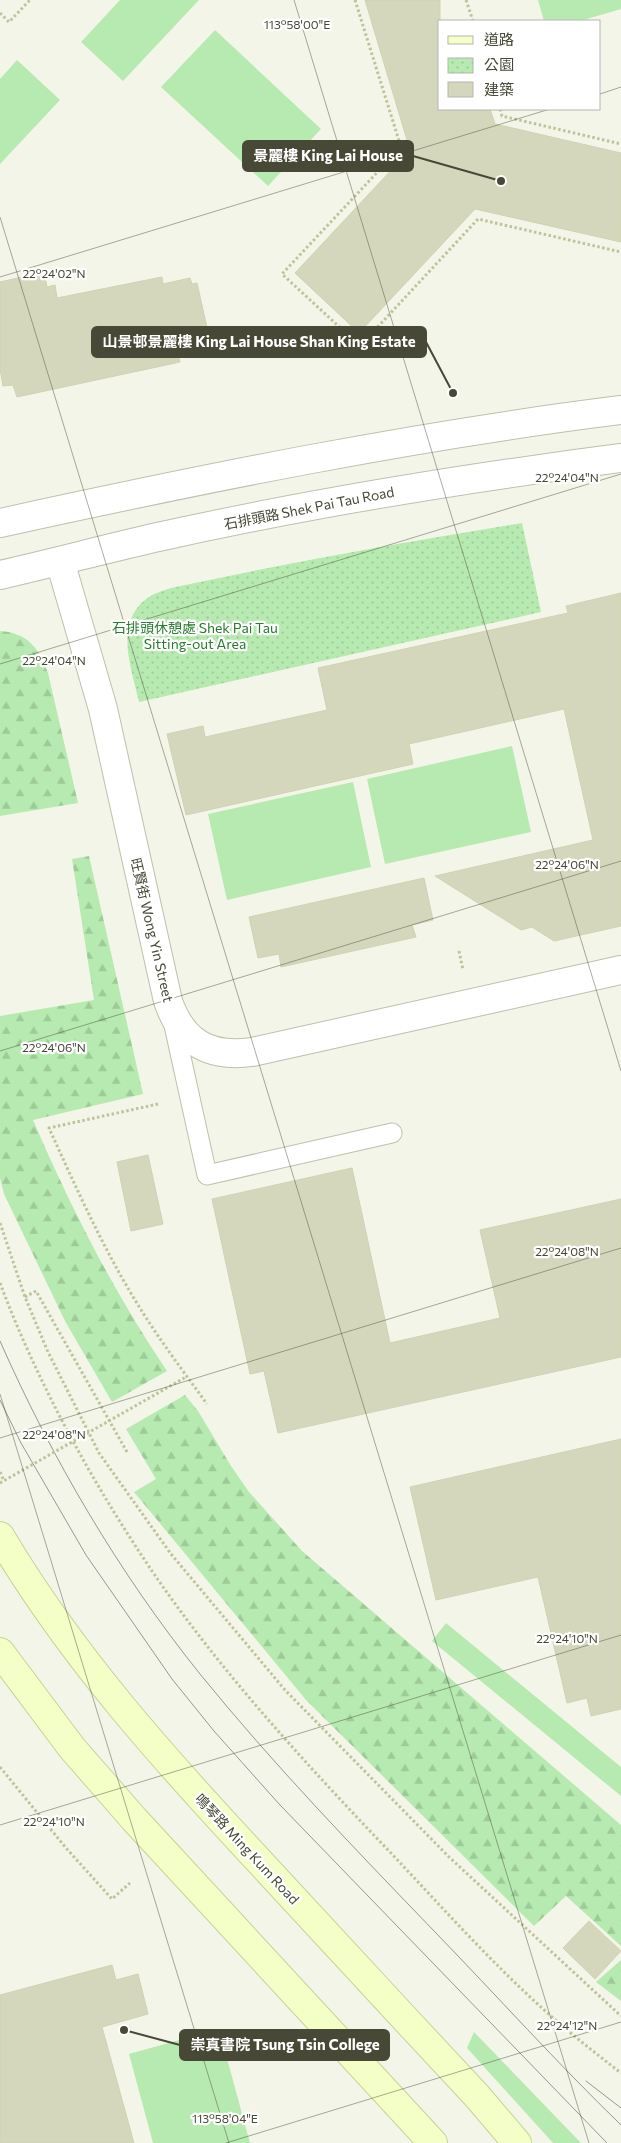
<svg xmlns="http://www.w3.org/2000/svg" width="621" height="2143" viewBox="0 0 621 2143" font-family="Commissioner,'Noto Sans TC',sans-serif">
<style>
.grass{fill:#b6eab0}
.forest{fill:url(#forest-firs)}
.park{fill:url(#park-dots)}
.building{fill:#d5d7bd;stroke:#d0d2b0}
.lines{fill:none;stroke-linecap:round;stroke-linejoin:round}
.service-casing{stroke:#bec0aa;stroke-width:21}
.minor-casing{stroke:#bec0aa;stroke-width:30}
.secondary-casing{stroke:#c7d394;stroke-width:30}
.path{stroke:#bfc39b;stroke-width:3;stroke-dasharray:2.5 2.5;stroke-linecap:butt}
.service{stroke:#fff;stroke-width:19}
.minor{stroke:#fff;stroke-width:28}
.secondary{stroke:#f4ffc8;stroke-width:28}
.tram{stroke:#979797;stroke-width:1}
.path-bridge{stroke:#bfc39b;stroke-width:3;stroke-dasharray:2.5 2.5;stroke-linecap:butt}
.ticks{fill:none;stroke:#474836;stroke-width:1;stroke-opacity:0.45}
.labels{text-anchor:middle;stroke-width:4.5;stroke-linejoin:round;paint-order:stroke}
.street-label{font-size:14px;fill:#474836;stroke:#fff}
.park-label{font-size:14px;fill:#277c2d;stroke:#fff}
.ticks-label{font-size:12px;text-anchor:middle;fill:#474836;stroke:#fff;stroke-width:4.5;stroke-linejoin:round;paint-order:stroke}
.leader{fill:none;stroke:#474836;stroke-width:2}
.callout-dot{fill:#474836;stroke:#fff;stroke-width:2}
.callout{fill:#474836;stroke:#474836;stroke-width:2}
.callout-label{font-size:15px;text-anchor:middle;font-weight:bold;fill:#fff}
</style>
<defs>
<pattern id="forest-firs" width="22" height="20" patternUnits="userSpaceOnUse" patternTransform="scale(1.25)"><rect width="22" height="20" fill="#b6eab0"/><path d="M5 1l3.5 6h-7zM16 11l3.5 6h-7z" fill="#9eca98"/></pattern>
<pattern id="park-dots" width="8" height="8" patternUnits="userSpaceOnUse" patternTransform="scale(1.25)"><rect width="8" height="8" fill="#b6eab0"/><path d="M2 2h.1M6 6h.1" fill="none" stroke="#9eca98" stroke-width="1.8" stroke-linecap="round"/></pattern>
</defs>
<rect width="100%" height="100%" fill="#f3f5e8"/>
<path class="grass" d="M120 0H199L123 81 81 42Z
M538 0H621V9L580 21H544Z
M215 30 321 129 268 186 161 87Z
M17 60 60 100 0 164V79Z
M512 746 531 832 385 864 367 779Z
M353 782 371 867 227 900 208 814Z
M446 1623 621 1767V1796L432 1641Z
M219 2029 250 2143H153L129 2054Z
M474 2032 581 2143H553L467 2048Z"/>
<path class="forest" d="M0 631C28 633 39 648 48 673L78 803 0 816Z
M89 856 143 1094 33 1120C71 1208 113 1291 167 1371L112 1402 65 1321 4 1194 0 1178V1016L94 1000 72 859Z
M185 1395 198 1411 231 1466 249 1492 302 1551 621 1825V1946L566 1896 534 1926 306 1700 134 1492 156 1479 126 1429Z
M621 1960V2001L596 1982Z"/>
<path class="park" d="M522 523 541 612 139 702C131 666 112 619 152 595 158 592 165 590 171 588 287 563 404 542 522 523Z"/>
<path class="building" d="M365 0H440V109H490L495 124 621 153V242L475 209 359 333 295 273 410 150Z
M44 272 47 287 55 285 57 298 162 277 163 284 190 278 192 284 197 283 210 341 205 343 206 349 178 355 180 362 17 397 13 385 3 386 0 369V282Z
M621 593V926L554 941 532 927 521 930 435 876 593 840 564 709 409 744 413 764 186 815 167 734 203 726 205 737 327 710 318 668 568 613 566 606Z
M424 878 433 920 412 925 416 937 281 967 279 954 258 958 249 917Z
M148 1155 163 1224 131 1231 117 1162Z
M352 1168 390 1343 500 1318 480 1230 621 1199V1357L278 1433 264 1371 250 1374 212 1199Z
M621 1439V1709L591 1716 587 1698 567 1703 538 1577 436 1600 410 1487Z
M589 1921 621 1951 595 1979 563 1948Z
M112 1965 116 1980 138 1974 148 2014 102 2027 134 2143H0V1995Z"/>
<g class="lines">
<g class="service-casing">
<path id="service" d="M173 1021 207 1175 392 1133"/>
</g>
<g class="minor-casing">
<path id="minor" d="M0 523C206 478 412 436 621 410
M60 561 103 709 168 1001C182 1042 208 1058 252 1052L621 970
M0 575C53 563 105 549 158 537 311 503 466 478 621 458"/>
</g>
<g class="secondary-casing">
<path id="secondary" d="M0 1536C71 1656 164 1759 259 1861 331 1939 404 2018 477 2096L517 2143
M0 1652 72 1748 134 1819 433 2143"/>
</g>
<path class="path" d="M355 0 401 147 282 274 360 346 478 219 621 252
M466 0 473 21
M0 13 9 22 30 0
M500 109 502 116 621 144
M459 951 463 970
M158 1104 49 1128C78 1192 107 1257 145 1316 164 1346 186 1375 207 1404
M0 1223 25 1297 48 1352 99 1453 171 1554 285 1690 449 1857 621 2016
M0 1283C38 1384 92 1482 152 1571 221 1672 305 1763 389 1851 439 1904 488 1959 542 2008 567 2031 594 2052 621 2073
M25 1297 36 1291 127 1452
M0 1472 4 1481
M0 1767 66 1848 112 1899 130 1883"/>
<use href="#service" class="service"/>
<use href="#minor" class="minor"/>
<use href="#secondary" class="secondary"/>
<path class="tram" d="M0 1341C52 1459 119 1573 200 1674 273 1764 354 1848 435 1932 497 1996 557 2063 621 2125
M0 1400 21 1443 86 1555 172 1679 214 1731 280 1805 607 2143
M586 2081 621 2108"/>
<path class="path-bridge" d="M0 1483 186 1377"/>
</g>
<path class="ticks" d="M294 0 621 1071M600 94 621 87M0 217 589 2143M0 277 550 109M0 664 621 474M0 1051 621 861M0 1394 229 2143M0 1438 621 1248M0 1825 621 1635M226 2143 621 2022"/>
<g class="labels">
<g class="street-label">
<text transform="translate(309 508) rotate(-11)" y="5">石排頭路 Shek Pai Tau Road</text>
<text transform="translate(152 930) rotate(77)" y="5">旺賢街 Wong Yin Street</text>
<text transform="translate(247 1849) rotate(47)" y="5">鳴琴路 Ming Kum Road</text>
</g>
<g class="park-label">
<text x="195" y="633">石排頭休憩處 Shek Pai Tau<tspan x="195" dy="16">Sitting-out Area</tspan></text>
</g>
</g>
<g class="ticks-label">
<text x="297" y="29">113°58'00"E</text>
<text x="54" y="278">22°24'02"N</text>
<text x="567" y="482">22°24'04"N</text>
<text x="54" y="665">22°24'04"N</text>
<text x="567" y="869">22°24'06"N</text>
<text x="54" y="1052">22°24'06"N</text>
<text x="567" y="1256">22°24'08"N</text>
<text x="54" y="1439">22°24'08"N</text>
<text x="567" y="1643">22°24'10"N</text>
<text x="54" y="1826">22°24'10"N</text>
<text x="567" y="2030">22°24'12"N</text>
<text x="225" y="2123">113°58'04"E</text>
</g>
<path class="leader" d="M501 181L413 156M453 393L426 342M124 2030L180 2045"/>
<g class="callout-dot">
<circle cx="501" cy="181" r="5"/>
<circle cx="453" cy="393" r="5"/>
<circle cx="124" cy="2030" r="5"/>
</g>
<g class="callout">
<rect x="243" y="141" width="170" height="30" rx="5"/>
<rect x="92" y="327" width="334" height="30" rx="5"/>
<rect x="180" y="2030" width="209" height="30" rx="5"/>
</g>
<g class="callout-label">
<text x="328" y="161">景麗樓 King Lai House</text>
<text x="259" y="347">山景邨景麗樓 King Lai House Shan King Estate</text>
<text x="285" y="2050">崇真書院 Tsung Tsin College</text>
</g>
<rect x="438" y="20" width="162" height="90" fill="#ffffff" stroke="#b5b6af"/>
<rect x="448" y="36" width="25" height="8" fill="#f4ffc8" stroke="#b5b6af"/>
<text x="484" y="45" font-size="15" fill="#474836">道路</text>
<rect x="448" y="58" width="25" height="15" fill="url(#park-dots)" stroke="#b5b6af"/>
<text x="484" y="70" font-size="15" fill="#474836">公園</text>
<rect x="448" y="82" width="25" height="15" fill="#d5d7bd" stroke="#b5b6af"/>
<text x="484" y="95" font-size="15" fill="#474836">建築</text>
</svg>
